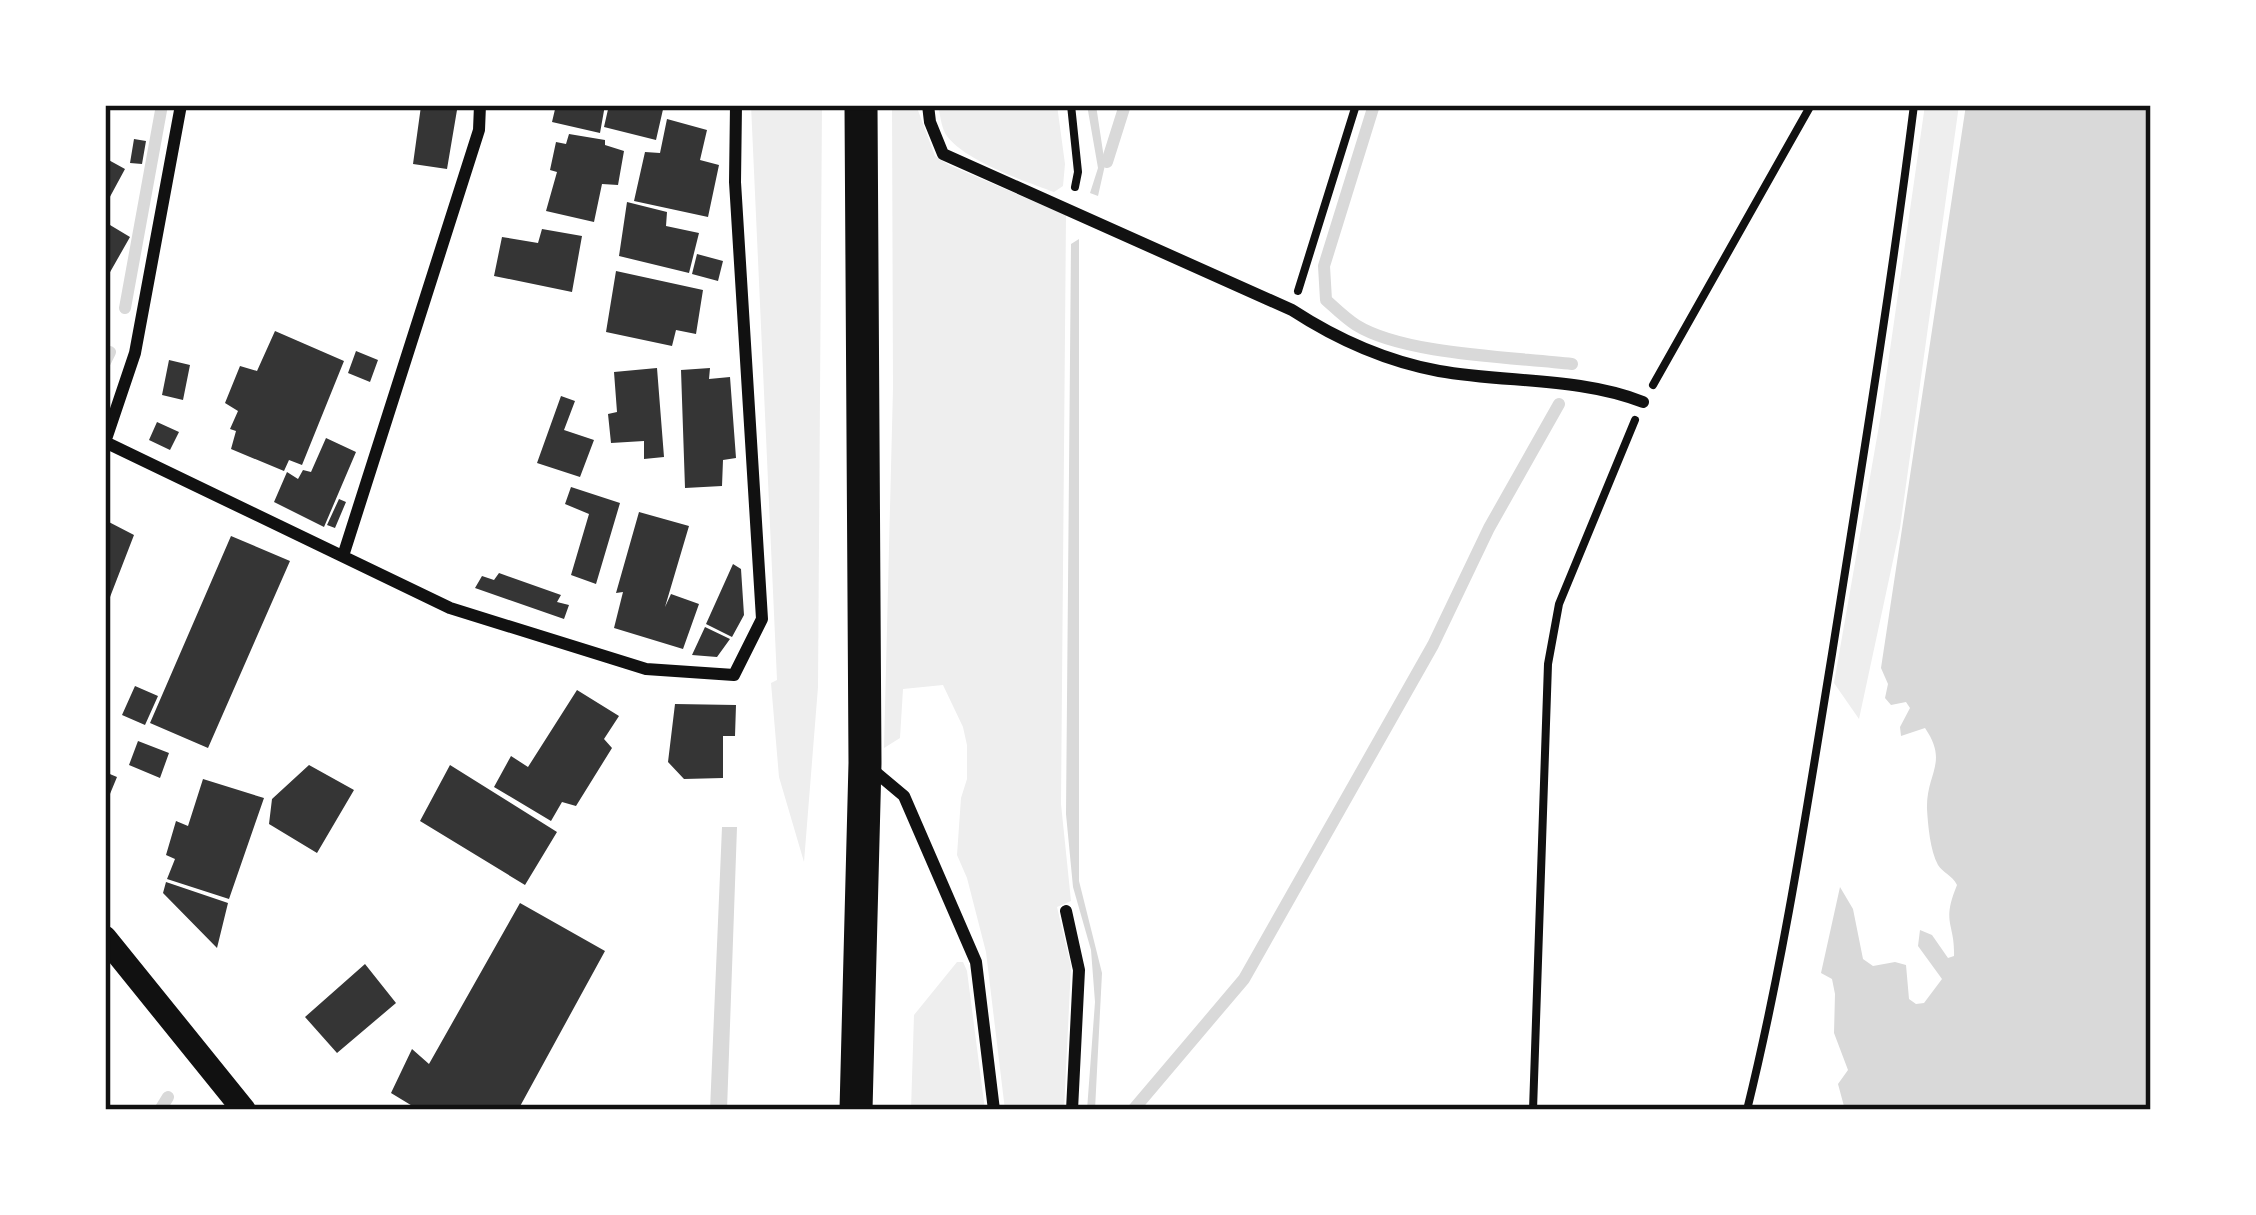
<svg xmlns="http://www.w3.org/2000/svg" width="2256" height="1215" viewBox="0 0 2256 1215" font-family="'Roboto Condensed',sans-serif">
<style>
.green{fill:#eee}
.water{fill:#d9d9d9}
.lines{fill:none;stroke-linecap:round;stroke-linejoin:round}
.stream{stroke:#d9d9d9;stroke-width:12}
.building{fill:#353535}
.path{stroke:#111;stroke-width:8}
.minor{stroke:#111;stroke-width:12}
.secondary{stroke:#111;stroke-width:24}
.trunk{stroke:#111;stroke-width:33}
.neatline{fill:none;stroke:#111;stroke-width:4.5}
</style>
<rect width="100%" height="100%" fill="#fff"/>
<path class="green" d="M751 105H822L818 687 804 862 779 777 771 683 777 680Z
M892 105H916L935 156 949 165 1066 215 1061 804 1071 901 1057 907 1071 966 1064 1110H1005L986 952 967 878 957 855 961 798 967 779V745L963 727 943 685 903 689 900 738 884 748 893 388Z
M938 105H1057L1065 164 1063 186 1054 192C1025 181 961 160 945 133 941 125 940 114 938 105Z
M1925 105H1959L1900 528 1859 719 1834 683 1880 420Z
M957 962H963L967 971 985 1110H911L914 1015Z"/>
<path class="water" d="M1087 105H1096L1105 165 1098 196 1090 193 1098 168Z
M1966 105H2151V1110H1845L1838 1084 1848 1070 1834 1033 1835 994 1832 979 1821 973 1840 887 1853 909 1863 959 1873 966 1895 962 1906 965 1909 999 1916 1004 1924 1003 1942 979 1918 946 1920 930 1932 935 1948 958 1954 956C1955 922 1941 924 1957 885 1952 875 1943 873 1938 865 1930 850 1928 825 1927 809 1926 773 1949 763 1925 728L1901 736 1900 727 1910 708 1906 702 1891 705 1885 698 1888 684 1881 668Z
M1079 239V881L1102 973 1095 1110H1087L1095 1002 1091 950 1073 887 1066 814 1071 244Z
M722 827H737L727 1110H710Z"/>
<g class="lines">
<path class="stream" d="M1374 105 1324 266 1326 300C1335 308 1345 318 1356 325 1404 355 1514 357 1572 364
M1107 162 1125 105
M125 308 162 105
M105 362 110 352
M160 1110 168 1097
M1133 1110 1244 979 1433 645 1489 528 1559 404"/>
</g>
<path class="building" d="M556 105H605L600 133 552 122Z
M609 105H664L656 140 604 127Z
M421 106 457 110 447 169 413 164Z
M667 119 707 130 700 160 719 165 708 217 634 201 645 152 660 153Z
M569 134 605 140V145L624 151 618 185 602 184 594 222 546 211 557 172 550 170 556 142 566 144Z
M134 139 146 141 142 164 130 163Z
M105 158 125 169 105 206Z
M627 202 667 212 666 226 699 233 689 273 619 256Z
M105 222 130 237 105 281Z
M542 229 582 236 572 292 494 276 502 237 538 243Z
M697 254 723 261 718 281 692 274Z
M616 271 703 290 696 334 676 330 672 346 606 332Z
M275 331 344 361 302 465 289 460 284 471 231 449 236 431 230 429 238 411 225 403 240 366 257 371Z
M356 351 378 360 370 382 348 373Z
M169 360 190 365 183 400 162 395Z
M657 368 664 457 644 459V441L611 443 608 414 617 412 614 372Z
M710 368 709 379 730 377 736 458 723 460 722 486 685 488 681 370Z
M561 396 575 401 564 430 594 440 580 477 537 463Z
M157 422 179 432 170 450 149 440Z
M326 438 356 452 324 527 274 502 287 472 298 479 303 470 311 472Z
M571 487 620 503 596 584 571 575 589 514 565 504Z
M339 499 346 502 335 528 327 525Z
M639 512 689 526 665 607 671 594 699 604 683 649 614 628 623 592 616 593Z
M105 520 134 535 105 610Z
M231 536 290 561 208 748 150 723Z
M733 564 741 569 744 615 732 637 706 624Z
M499 573 561 595 557 602 569 605 564 619 475 588 482 576 494 580Z
M705 627 730 639 717 657 692 655Z
M135 686 158 696 145 725 122 715Z
M577 690 619 716 604 739 612 748 576 806 562 802 551 821 494 787 511 756 528 767Z
M675 704 736 705 735 736H723V778L684 779 668 762Z
M138 741 169 753 160 778 129 765Z
M309 765 354 790 317 853 269 824 272 799Z
M450 765 557 832 525 885 420 821Z
M105 772 117 777 105 806Z
M203 779 264 798 229 899 167 879 175 859 166 855 176 821 188 826Z
M166 882 228 903 217 948 163 893Z
M520 903 605 951 518 1110H419L391 1093 412 1049 429 1064Z
M365 964 396 1003 337 1053 305 1017Z"/>
<g class="lines">
<path class="path" d="M1071 105 1078 172 1075 187
M1298 291 1356 105
M1653 385 1811 105
M1533 1110 1548 664 1559 604 1635 420
M1747 1110C1784 960 1807 807 1832 654 1861 471 1891 288 1914 105"/>
<path class="minor" d="M928 105 930 122 943 154 1292 310C1338 340 1385 361 1439 371 1507 383 1579 377 1643 402
M105 442 450 608 646 669 734 675 762 619 735 182 736 105
M105 442 135 353 181 105
M343 556 479 130 480 105
M873 770 904 796 976 962 994 1110
M1066 911 1079 970 1072 1110"/>
<path class="secondary" d="M105 938 244 1110"/>
<path class="trunk" d="M856 1110 865 763 861 105"/>
</g>
<rect width="2256" height="1215" fill="none" stroke="#ffffff" stroke-width="216"/>
<rect x="108" y="108" width="2040" height="999" class="neatline"/>
</svg>
